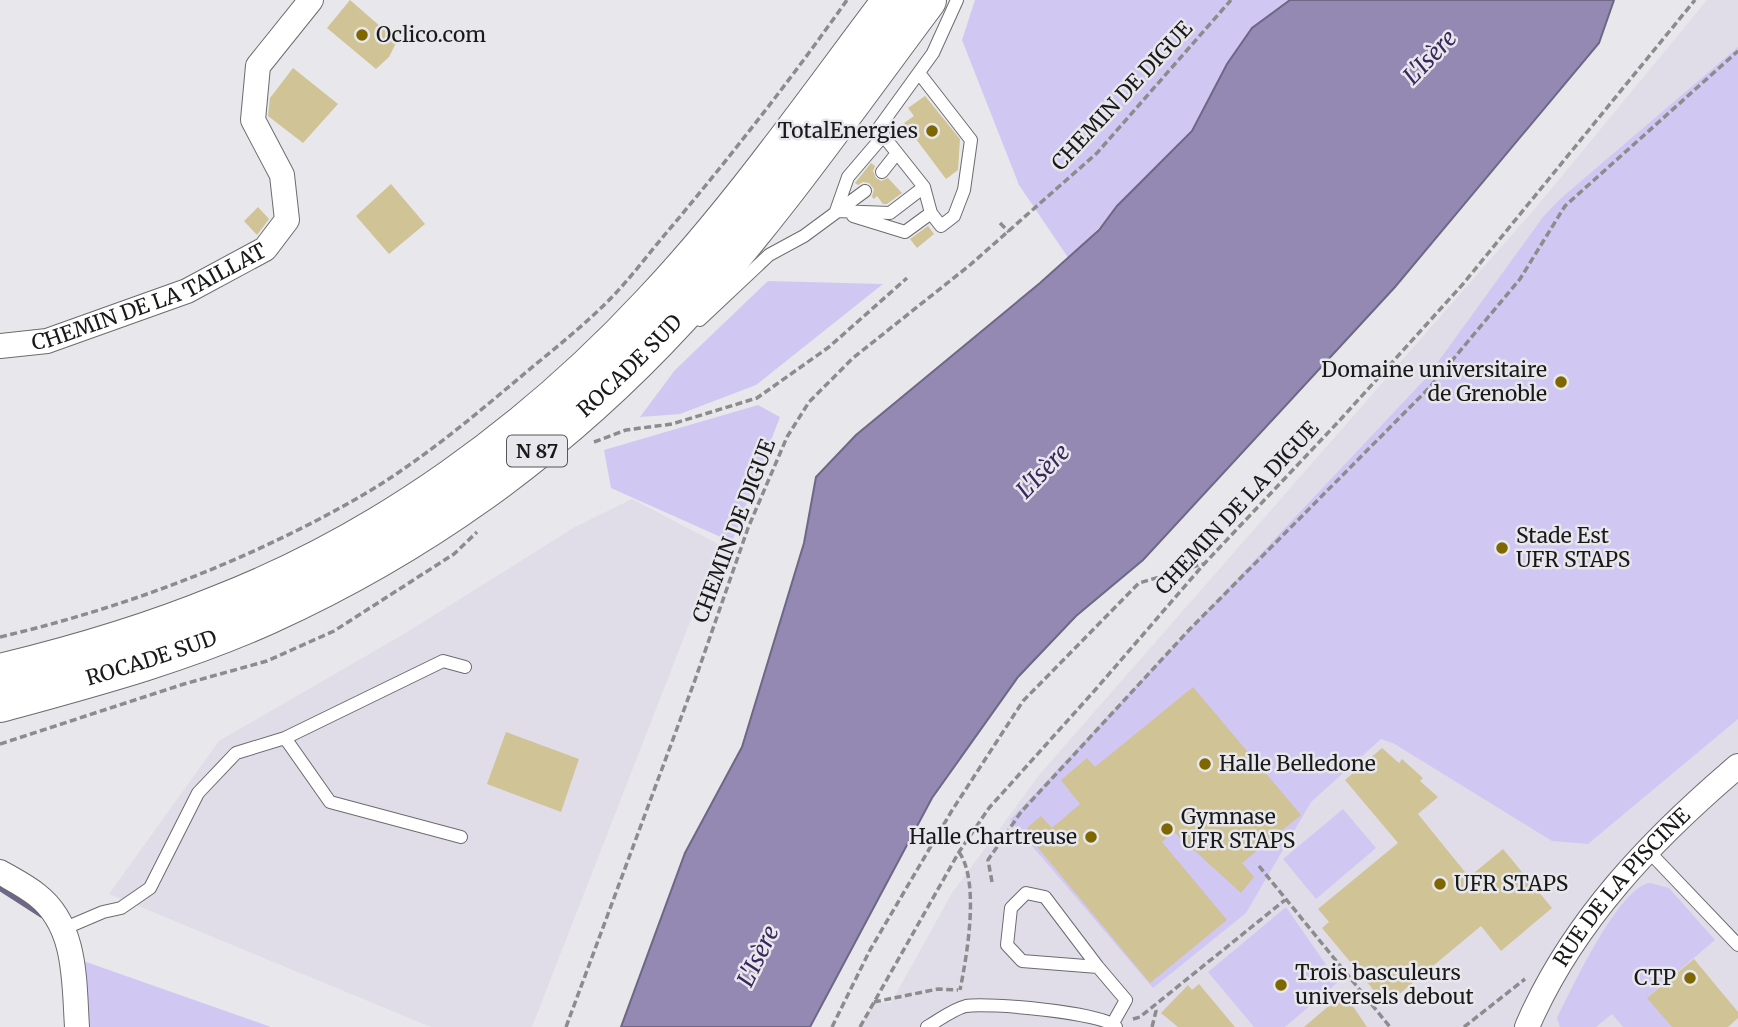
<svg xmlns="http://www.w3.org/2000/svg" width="1738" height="1027" viewBox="0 0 1738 1027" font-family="Merriweather,serif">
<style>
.built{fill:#e0dde9}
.green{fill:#d1c7f3}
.water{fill:#9389b3;stroke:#6e6785;stroke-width:2}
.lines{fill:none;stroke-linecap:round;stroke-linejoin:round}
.stream{stroke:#6e6785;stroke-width:6}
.building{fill:#d0c396}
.service-casing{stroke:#6c6b6f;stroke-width:14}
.minor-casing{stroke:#6c6b6f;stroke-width:26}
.trunk-casing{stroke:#6c6b6f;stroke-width:40}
.path{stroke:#8c8c8e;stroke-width:3.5;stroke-dasharray:7 3.5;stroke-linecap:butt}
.service{stroke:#fff;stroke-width:12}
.minor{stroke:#fff;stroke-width:24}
.trunk{stroke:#fff;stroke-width:38}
.poi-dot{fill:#7f6700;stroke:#e8e7eb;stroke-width:2.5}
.labels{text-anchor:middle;stroke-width:5;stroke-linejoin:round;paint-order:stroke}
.shield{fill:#e8e7eb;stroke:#575759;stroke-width:2}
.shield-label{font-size:19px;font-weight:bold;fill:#19191a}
.poi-label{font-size:21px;fill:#19191a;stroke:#e8e7eb;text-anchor:start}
.street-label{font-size:21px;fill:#19191a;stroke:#e8e7eb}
.water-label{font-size:23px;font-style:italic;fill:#39285e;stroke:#e8e7eb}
</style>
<rect width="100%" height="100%" fill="#e8e7eb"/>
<path class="built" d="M1707 0H1738V1027H860L874 1002 891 1003 952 893 1040 774 1538 205Z
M632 499 720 545 532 1027H431L109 894 219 741 404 634 575 527Z"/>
<path class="green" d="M975 0H1290L1252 28 1227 64 1192 131 1069 259 1019 185 962 40Z
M1738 47V719L1588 844 1552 841 1393 743 1381 739 1311 802 1246 913 1153 988 1010 820 1427 377 1543 217 1560 199Z
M768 281 883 284 756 385 680 414 640 417 675 370Z
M758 405 780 417 732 542 611 488 604 450Z
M1343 809 1376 848 1316 899 1283 859Z
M1650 883 1669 888 1715 940 1648 997 1672 1027H1623L1612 1014 1596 1027H1560L1557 1018C1571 990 1619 886 1650 883Z
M1286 907 1338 982 1285 1027H1254L1208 972Z
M72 957 271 1027H77Z"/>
<path class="water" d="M1290 0H1614L1599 43 1395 287 1143 560 1076 616 1018 677 932 798 810 1027H621L685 853 742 747 804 543 816 477 856 435 1040 283 1099 230 1117 206 1192 131 1227 64 1252 28Z"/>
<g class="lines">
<path class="stream" d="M0 888 42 915"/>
</g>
<path class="building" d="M350 0 397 41 389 57 376 69 327 28Z
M293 68 338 104 303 143 268 116 270 98Z
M925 96 960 139 958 170 946 179 904 123 914 116 908 108Z
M871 163 875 166 873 171 876 178 881 181 888 178 902 193 887 204H883L877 196 874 199 872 197 874 189 869 183 863 182 858 185 855 183Z
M391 184 425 224 389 254 356 216Z
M258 207 269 219 257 235 244 221Z
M928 226 934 234 917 248 910 239Z
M1193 687 1301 815 1242 863 1254 877 1241 893 1173 831 1162 842 1227 920 1150 983 1034 843 1038 840 1027 828 1041 816 1052 828 1080 804 1061 780 1087 758 1095 767Z
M506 732 579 759 561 812 487 784Z
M1382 748 1399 763 1402 759 1423 778 1420 781 1438 797 1418 814 1469 877 1503 849 1552 908 1501 951 1481 926 1386 1005 1322 928 1329 922 1318 909 1398 843 1345 780Z
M1694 959 1738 1012V1018L1728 1027H1672L1647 998Z
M1199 984 1235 1027H1178L1161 1013 1188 985 1192 990Z
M1344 993 1367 1027H1304Z"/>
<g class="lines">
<g class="service-casing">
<path id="service" d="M919 73 971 140 964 190 954 216 941 226 931 213 924 187
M882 172 897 153 878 129 933 53 957 0
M836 211 890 213 924 187 897 153
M836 211 848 177 883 136
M853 216 905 232 931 213
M700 320 769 255 804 236 865 191
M285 738 443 661 465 667
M1644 853 1655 858 1738 945
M63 929 103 912 121 908 150 888 198 793 236 753 285 738 330 802 461 837
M1098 967 1022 961 1007 945 1011 908 1026 893 1045 897 1098 967 1126 1000 1113 1023
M927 1027C939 1020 953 1009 966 1006 987 1002 1105 1013 1116 1027"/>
</g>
<g class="minor-casing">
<g id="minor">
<path id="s1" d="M0 346 47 341 187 291 265 249 287 220 282 175 253 120 258 66 311 0"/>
<path d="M0 872C12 879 26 886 37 895 77 926 74 982 77 1027"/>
<path id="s2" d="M1527 1027C1572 922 1652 839 1738 766"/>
</g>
</g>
<g class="trunk-casing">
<g id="trunk">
<path d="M0 673C75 655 149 633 220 604 384 540 532 432 652 303 740 210 814 103 892 0"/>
<path id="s3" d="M0 703C91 678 182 654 268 615 424 544 563 443 679 317 770 218 847 107 927 0"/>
</g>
</g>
<path class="path" d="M1000 223 1009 232
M594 442 626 430 672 424 757 398 829 347 907 278
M0 637C124 608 245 562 356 499 414 466 467 422 518 379 550 352 584 326 613 296 634 274 653 248 673 225 734 152 792 78 847 0
M0 744 184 684 267 661 334 631 454 554 477 532
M959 852C980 882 967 955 960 990
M1259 866 1390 1027
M992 882 988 860 1021 812 1189 630 1430 387 1520 279 1565 206 1738 51
M874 1002 938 989 958 990
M1133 1019 1140 1017 1285 900
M566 1027 695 680 748 528 787 437 809 402 853 358 970 265 1097 153 1231 0
M832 1027 870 950 951 812 1023 701 1139 583 1203 564
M860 1027 959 852 989 808 1096 689 1204 564 1340 420 1463 284 1695 0
M1152 1027 1156 1011 1154 1006
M1464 1027 1525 979"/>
<use href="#service" class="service"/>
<use href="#minor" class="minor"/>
<use href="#trunk" class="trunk"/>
</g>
<g class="poi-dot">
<circle cx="362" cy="35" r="7"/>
<circle cx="932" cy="131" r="7"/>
<circle cx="1561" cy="382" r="7"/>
<circle cx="1502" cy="548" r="7"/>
<circle cx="1205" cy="764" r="7"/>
<circle cx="1167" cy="829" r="7"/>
<circle cx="1091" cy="837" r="7"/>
<circle cx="1440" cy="884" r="7"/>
<circle cx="1690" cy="978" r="7"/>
<circle cx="1281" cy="985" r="7"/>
</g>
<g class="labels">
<rect class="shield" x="507" y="435.5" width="60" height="31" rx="5"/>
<g class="shield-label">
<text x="537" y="458">N 87</text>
</g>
<g class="poi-label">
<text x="376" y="42">Oclico.com</text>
<text x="918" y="138" text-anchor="end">TotalEnergies</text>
<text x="1547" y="377" text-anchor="end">Domaine universitaire<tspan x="1547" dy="24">de Grenoble</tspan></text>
<text x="1516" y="543">Stade Est<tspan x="1516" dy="24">UFR STAPS</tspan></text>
<text x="1219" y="771">Halle Belledone</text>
<text x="1181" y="824">Gymnase<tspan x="1181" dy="24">UFR STAPS</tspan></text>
<text x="1077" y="844" text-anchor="end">Halle Chartreuse</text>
<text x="1454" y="891">UFR STAPS</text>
<text x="1295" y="980">Trois basculeurs<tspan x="1295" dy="24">universels debout</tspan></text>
<text x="1676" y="985" text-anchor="end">CTP</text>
</g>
<g class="street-label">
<text transform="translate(1122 96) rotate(-47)" y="7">CHEMIN DE DIGUE</text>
<text dy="7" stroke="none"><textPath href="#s1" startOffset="158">CHEMIN DE LA TAILLAT</textPath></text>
<text dy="7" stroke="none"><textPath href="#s3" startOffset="724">ROCADE SUD</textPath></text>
<text transform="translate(1237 508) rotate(-47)" y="7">CHEMIN DE LA DIGUE</text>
<text transform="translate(734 531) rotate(-69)" y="7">CHEMIN DE DIGUE</text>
<text dy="7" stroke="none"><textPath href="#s3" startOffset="158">ROCADE SUD</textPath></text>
<text dy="7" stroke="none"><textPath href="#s2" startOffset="170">RUE DE LA PISCINE</textPath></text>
</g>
<g class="water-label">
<text transform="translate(1430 57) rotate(-46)" y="8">L'Isère</text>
<text transform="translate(1043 471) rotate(-46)" y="8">L'Isère</text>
<text transform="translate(758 956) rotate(-64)" y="8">L'Isère</text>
</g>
</g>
</svg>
